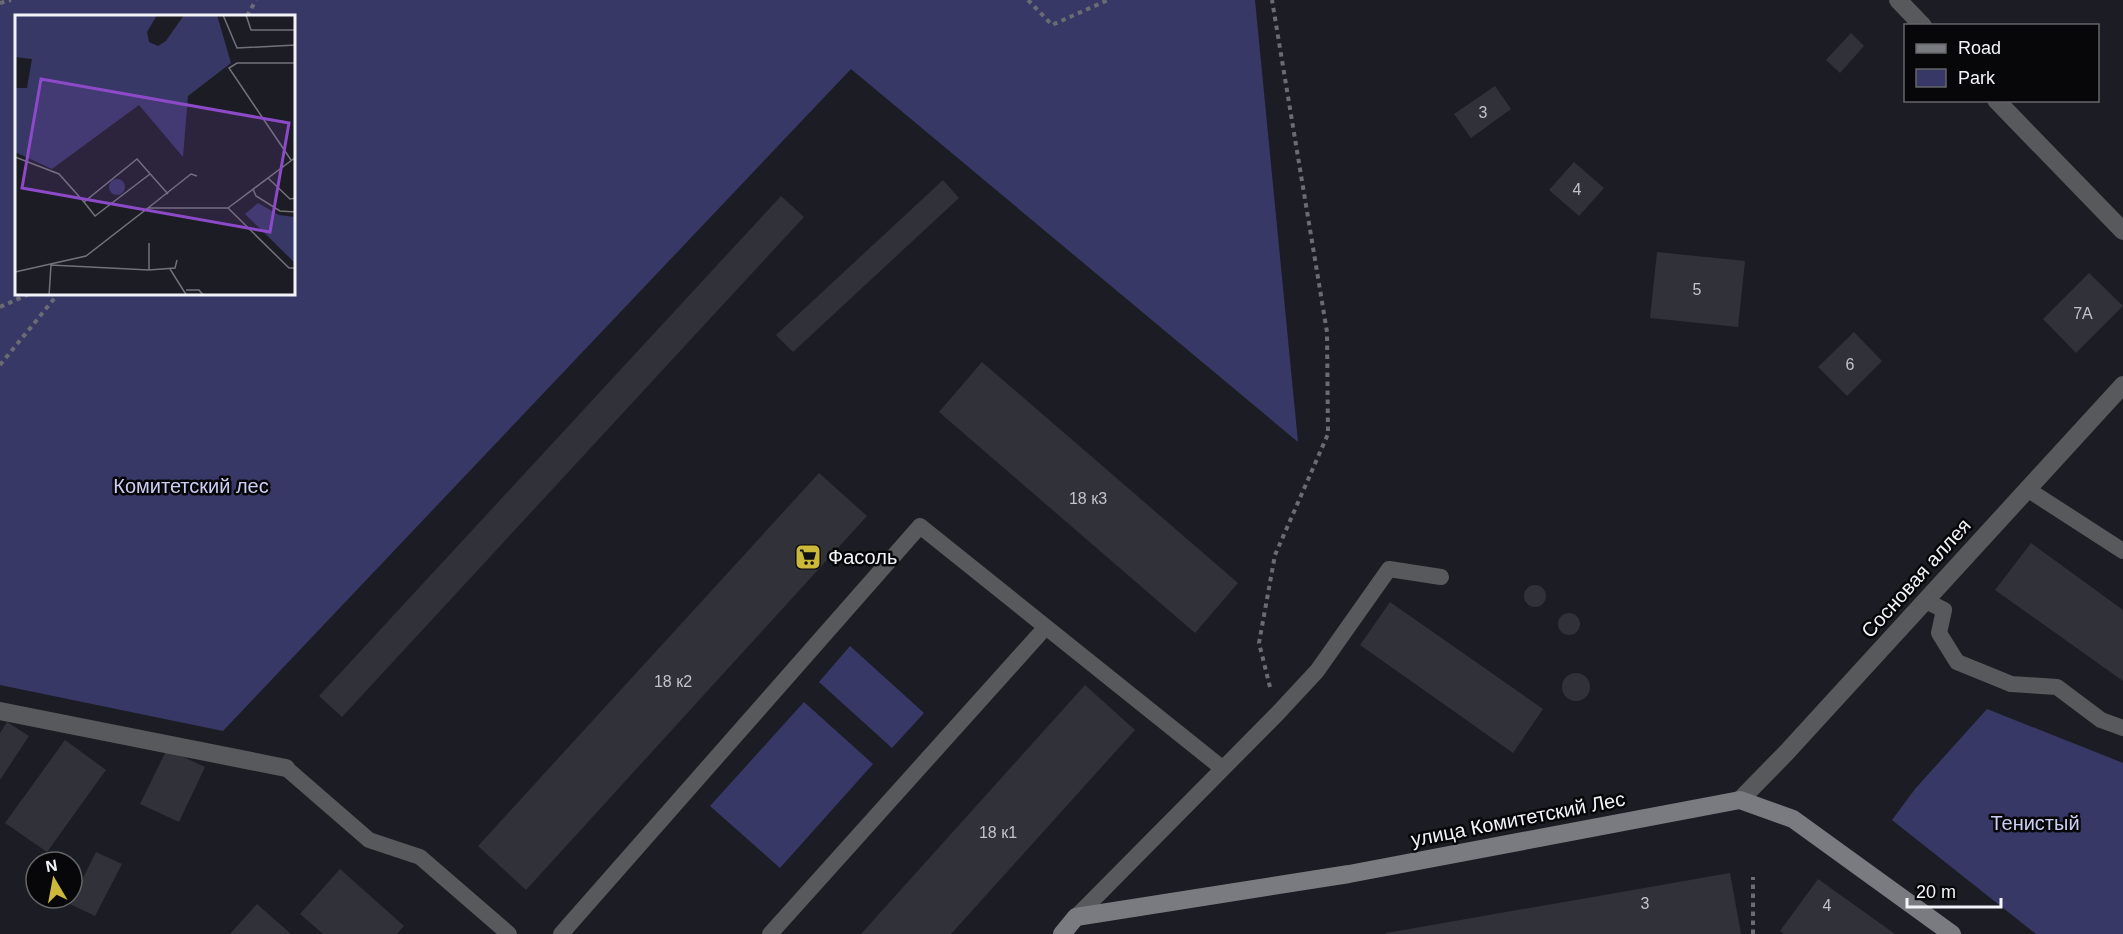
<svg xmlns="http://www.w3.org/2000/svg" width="2123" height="934" viewBox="0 0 2123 934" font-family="Arial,sans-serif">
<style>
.green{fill:#373866;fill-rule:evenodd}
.building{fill:#303139}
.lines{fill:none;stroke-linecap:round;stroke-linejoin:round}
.path{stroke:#6b6c73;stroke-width:4;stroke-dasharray:4.5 4.5;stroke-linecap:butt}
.lane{stroke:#58595d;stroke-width:16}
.street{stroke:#58595d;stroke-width:18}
.secondary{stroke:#7a7b81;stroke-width:18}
.labels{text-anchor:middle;stroke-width:5;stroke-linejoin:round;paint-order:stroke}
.number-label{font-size:16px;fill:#c2c3c9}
.park-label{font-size:20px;fill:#cbcef3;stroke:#07070a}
.poi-label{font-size:20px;fill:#f3f4f9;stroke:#07070a;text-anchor:start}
.street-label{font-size:20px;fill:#f3f4f9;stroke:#07070a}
.inset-road{fill:none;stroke:#727379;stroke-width:1.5}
.view{fill:#8d4ac8;fill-opacity:0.15;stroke:#8d4ac8;stroke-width:3}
.inset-edge{fill:none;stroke:#f3f4f9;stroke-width:3}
</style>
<rect width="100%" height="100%" fill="#1c1d24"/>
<path class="green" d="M0 0H1255L1298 442 851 69 223 731 0 685ZM294 16V294H16V16Z
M850 646 924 713 892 748 819 682Z
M804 702 873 764 780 868 710 806Z
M1987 709 2123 763V934H2036L1892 820 1915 789Z"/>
<path class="building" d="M1851 33 1864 46 1840 73 1826 60Z
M1495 86 1511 109 1471 138 1454 114Z
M1574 162 1604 188 1579 216 1549 190Z
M943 180 959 198 793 352 776 335Z
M781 196 804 217 342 717 319 696Z
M1657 252 1745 261 1738 327 1650 318Z
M2089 273 2123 306 2076 353 2043 319Z
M1854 332 1882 361 1847 396 1818 367Z
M982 362 1238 583 1195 633 939 412Z
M819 473 867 516 526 890 478 846Z
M2031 543 2123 610V681L1995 590Z
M1524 596a11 11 0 1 1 22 0a11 11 0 1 1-22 0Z
M1390 602 1543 709 1513 753 1360 645Z
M1558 624a11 11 0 1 1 22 0a11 11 0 1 1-22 0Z
M1562 687a14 14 0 1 1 28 0a14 14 0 1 1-28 0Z
M1085 685 1135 730 951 934H861Z
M7 722 29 736 0 780V733Z
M65 740 106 770 47 852 5 823Z
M167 749 205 767 179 822 140 804Z
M96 852 122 864 95 916 70 904Z
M340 869 404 926 397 934H323L300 914Z
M1730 873 1741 934H1386V933Z
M1818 879 1895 934H1784L1780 931Z
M257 904 291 934H230Z"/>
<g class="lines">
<path class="path" d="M1028 0 1052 25 1108 0
M0 3 11 0
M247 16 256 0
M0 307 29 294
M0 365 58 294
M1270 687 1259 643 1275 555 1328 434 1327 332 1272 0
M1753 934V877"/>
<path class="lane" d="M2027 489 2123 551
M1926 601 1944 610 1939 633 1957 662 2011 684 2057 687 2101 720 2123 728
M286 768 369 840 420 857 509 934
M1076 917 1277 714 1317 671 1389 569 1441 577
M561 934 920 526 1222 768
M770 934 1045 628"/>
<path class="street" d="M1898 0 1923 26
M1996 100 2123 231
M0 711 286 768
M1740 800 1786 753 2123 385"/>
<path class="secondary" d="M1062 934 1076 917 1349 874 1740 800 1793 819 1952 934"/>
</g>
<defs>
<g id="supermarket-square" transform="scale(1.35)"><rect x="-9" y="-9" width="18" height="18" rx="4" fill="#ccb939" stroke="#07070a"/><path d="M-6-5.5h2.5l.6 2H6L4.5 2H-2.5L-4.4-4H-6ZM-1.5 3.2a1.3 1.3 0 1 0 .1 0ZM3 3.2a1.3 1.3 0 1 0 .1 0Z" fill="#111"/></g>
</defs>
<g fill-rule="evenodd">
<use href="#supermarket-square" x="808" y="557"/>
</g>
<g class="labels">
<g class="number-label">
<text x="1483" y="118">3</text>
<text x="1577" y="195">4</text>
<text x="1697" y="295">5</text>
<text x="2083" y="319">7А</text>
<text x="1850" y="370">6</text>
<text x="1088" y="504">18 к3</text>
<text x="673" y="687">18 к2</text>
<text x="998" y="838">18 к1</text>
<text x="1645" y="909">3</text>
<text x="1827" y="911">4</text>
</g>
<g class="park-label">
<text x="191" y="493">Комитетский лес</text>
<text x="2035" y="830">Тенистый</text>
</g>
<g class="poi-label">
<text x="828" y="564">Фасоль</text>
</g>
<g class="street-label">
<text transform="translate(1916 578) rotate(-48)" y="7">Сосновая аллея</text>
<text transform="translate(1518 819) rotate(-11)" y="7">улица Комитетский Лес</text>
</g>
</g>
<g transform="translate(15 15)">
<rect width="280" height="280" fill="#1c1d24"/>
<path d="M0 0H142L132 17 134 27 143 31 151 26 169 0H202L216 48 173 81 168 142 124 90 37 154 0 137V73H12L17 44 0 42ZM94 172a8 8 0 1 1 16 0a8 8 0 1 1-16 0ZM243 188 264 200 280 202V248L230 199Z" fill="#373866"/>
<path class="inset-road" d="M208 0 222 33 281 30M231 0 236 15H281M0 142 44 159 69 187 122 144 153 179M276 145 214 53 222 48H281M253 163 275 184 281 183M238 174 241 181 265 196 281 197M69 187 80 201 135 159M133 193 176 159 182 161M213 193 281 142M134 228V255M155 254 172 281M0 257 71 241 133 193H213L274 253H281M171 275H184L189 281M34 281 36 250 134 255 160 253 162 245"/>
<path class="view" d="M26 64 274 108 255 217 7 173Z"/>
<rect width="280" height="280" class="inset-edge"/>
</g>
<rect x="1904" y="24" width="195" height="78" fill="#07070a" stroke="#65666a" stroke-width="1.5"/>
<rect x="1916" y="44" width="30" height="9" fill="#7a7b81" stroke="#65666a" stroke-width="1.5"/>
<text x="1958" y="54" font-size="18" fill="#f3f4f9">Road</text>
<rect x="1916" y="69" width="30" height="18" fill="#373866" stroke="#65666a" stroke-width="1.5"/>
<text x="1958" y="84" font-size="18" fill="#f3f4f9">Park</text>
<g transform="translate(54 880) rotate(350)"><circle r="28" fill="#07070a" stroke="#65666a" stroke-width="1.5"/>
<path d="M0-4.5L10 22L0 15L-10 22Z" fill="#ccb939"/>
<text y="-9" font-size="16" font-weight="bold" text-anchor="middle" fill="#f3f4f9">N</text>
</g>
<path d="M1907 898v9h94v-9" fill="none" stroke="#f3f4f9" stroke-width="3"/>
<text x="1916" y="898" font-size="18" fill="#f3f4f9" stroke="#07070a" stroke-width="4.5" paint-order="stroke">20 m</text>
</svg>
